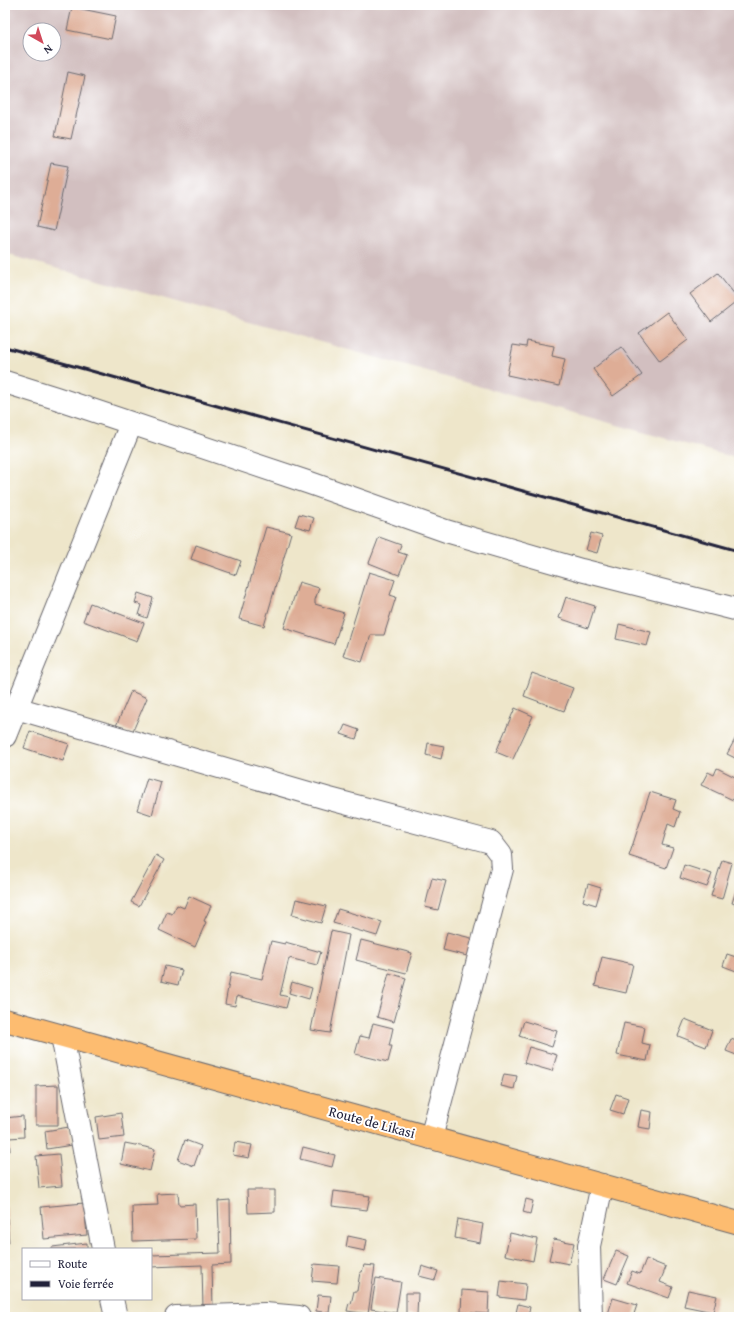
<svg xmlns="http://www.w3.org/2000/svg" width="744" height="1322" viewBox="0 0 744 1322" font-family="'Gentium Book Plus',serif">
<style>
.industrial{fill:#d2bfc0;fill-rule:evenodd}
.building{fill:#dead96}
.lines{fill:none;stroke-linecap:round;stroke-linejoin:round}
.street-casing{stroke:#69676d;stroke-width:24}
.highway-casing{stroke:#69676d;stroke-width:24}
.street{stroke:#fff;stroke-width:22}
.highway{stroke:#fdbc6f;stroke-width:22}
.rail{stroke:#22223b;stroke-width:3}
.labels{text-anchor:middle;stroke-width:4;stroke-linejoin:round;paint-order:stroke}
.street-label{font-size:14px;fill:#22223b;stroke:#fff}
</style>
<rect width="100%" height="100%" fill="#fff"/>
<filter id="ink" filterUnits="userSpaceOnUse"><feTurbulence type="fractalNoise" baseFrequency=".025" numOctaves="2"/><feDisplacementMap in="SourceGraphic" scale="8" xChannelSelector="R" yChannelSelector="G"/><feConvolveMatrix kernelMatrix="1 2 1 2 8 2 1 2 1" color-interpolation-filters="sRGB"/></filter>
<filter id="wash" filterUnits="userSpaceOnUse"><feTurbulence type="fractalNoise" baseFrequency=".012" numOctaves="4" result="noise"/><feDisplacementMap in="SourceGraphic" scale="16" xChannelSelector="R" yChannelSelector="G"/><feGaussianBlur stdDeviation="0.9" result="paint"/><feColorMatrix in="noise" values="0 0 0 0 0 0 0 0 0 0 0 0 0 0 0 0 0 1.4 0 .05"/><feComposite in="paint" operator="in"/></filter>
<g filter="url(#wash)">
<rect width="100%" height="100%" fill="#eee6ca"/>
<path class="industrial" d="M5 5H739V459L5 254ZM30 30H54V54H30Z"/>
<g id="blocks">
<path class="building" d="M72 7 116 16 111 39 67 30Z
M68 72 85 76 71 139 55 136Z
M51 163 68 166 54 231 37 227Z
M718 273 739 300 711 322 690 294Z
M667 312 688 340 660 361 639 333Z
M527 341 554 346 552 356 565 359 559 386 507 375 513 345 526 347Z
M621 347 642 375 613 396 593 369Z
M299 514 314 518 310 530 295 526Z
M266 527 291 533 264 626 239 619Z
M591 533 602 536 597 553 586 550Z
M379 537 401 545 398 552 407 555 399 575 369 563Z
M196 545 241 561 236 575 191 559Z
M369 572 395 580 390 595 396 597 384 635H371L362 662 343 656Z
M299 582 319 588 315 600V604L344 613 334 644 284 628Z
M138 593 153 598 147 618 139 615 142 605 135 603Z
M566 597 595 606 588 628 559 618Z
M90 603 144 623 137 641 83 621Z
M619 624 651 632 647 646 616 639Z
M532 673 573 688 564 711 524 696Z
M131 691 147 698 132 733 116 726Z
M515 708 533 716 513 759 496 752Z
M345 725 359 730 356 739 341 734Z
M30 731 69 744 63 761 24 748Z
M739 732V760L727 754Z
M428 743 444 746 441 759 426 755Z
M717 768 739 779 737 786 739 788 733 800 701 785 708 772 714 775Z
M147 778 161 782 152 815 137 810Z
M650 792 676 800 673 809 680 812 675 827 668 824 662 845 673 848 666 868 629 856Z
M156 855 164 860 139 906 131 902Z
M722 860 732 863 722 899 711 896Z
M684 865 712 874 707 887 680 878Z
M432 878 446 881 438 910 425 907Z
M739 881V905L732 903Z
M588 884 601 888 596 905 583 901Z
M189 896 211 906 204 921 206 922 195 947 159 930 167 912 172 914 177 905 184 908Z
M296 899 326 906 321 923 292 915Z
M338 909 382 922 377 936 333 923Z
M331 931 349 935 330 1033 311 1030Z
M447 932 475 939 471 957 443 950Z
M361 940 412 953 406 973 356 960Z
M271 941 285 944V942L321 952 317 965 289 958 280 995 289 997 286 1008 237 996 235 1006 225 1004 231 972 262 979Z
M727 954 739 958V972L723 966Z
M602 957 633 964 626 993 595 986Z
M165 966 182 970 178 985 161 981Z
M389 973 406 978 394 1022 377 1017Z
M292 982 312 988 309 999 289 993Z
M685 1019 712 1030 706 1047 678 1036Z
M524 1021 557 1031 552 1047 519 1036Z
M373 1023 393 1028 389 1046H392L388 1062 355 1054 360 1036 369 1038Z
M624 1023 645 1027 642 1043 650 1045 647 1061 617 1055Z
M731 1039 739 1042V1056L726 1051Z
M529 1047 557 1055 552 1071 524 1063Z
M504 1074 517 1076 514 1089 501 1086Z
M58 1085V1125H36V1086Z
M616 1094 628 1098 623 1114 610 1110Z
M641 1110 652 1112 650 1129 638 1127Z
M121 1113 124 1137 99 1140 96 1117Z
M23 1116 24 1137 9 1138 10 1151 5 1152V1118Z
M69 1127 72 1145 47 1149 45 1131Z
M185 1140 201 1146 194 1166 178 1160Z
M235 1142 252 1145 249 1158 233 1155Z
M125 1143 155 1149 150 1171 121 1164Z
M303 1147 335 1155 332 1167 300 1159Z
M59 1154 62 1186 39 1188 36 1156Z
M247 1190H275V1212L248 1213Z
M334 1191 370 1196 367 1210 332 1206Z
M178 1193 179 1205 195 1204 196 1239 133 1241 132 1206 158 1205 157 1194Z
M526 1199 533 1201 530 1214 523 1212Z
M230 1200 231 1264 212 1265 213 1309H203L202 1265 151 1267V1255L220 1253 218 1201Z
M84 1203 87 1235 44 1239 41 1207Z
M5 1205H6L9 1243H5Z
M458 1219 483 1224 480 1243 455 1238Z
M510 1233 537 1239 533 1261 505 1255Z
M348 1236 367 1240 365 1251 346 1247Z
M554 1239 574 1243 569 1264 549 1260Z
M87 1243V1249H52V1247Z
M616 1251 629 1256 617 1284 604 1279Z
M646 1259 666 1267 660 1282 673 1287 669 1298 627 1283 632 1271 640 1274Z
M314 1264 339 1266 337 1283 312 1281Z
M364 1265 375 1266 368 1314 347 1311 349 1303 351 1304 354 1291H357L360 1272H362Z
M422 1266 438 1271 435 1280 419 1276Z
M376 1278 401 1282 396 1313 371 1309Z
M501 1281 526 1284 524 1300 499 1297Z
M462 1290 489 1292 488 1314 461 1312Z
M688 1290 717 1296 713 1312 684 1306Z
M406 1293H418L417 1315H406Z
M318 1295 331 1296 329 1313 316 1311Z
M613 1298 637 1305 633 1317H607Z
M518 1304 530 1307 528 1317H515Z"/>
</g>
</g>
<g filter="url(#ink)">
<use href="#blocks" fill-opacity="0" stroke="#69676d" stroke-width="1"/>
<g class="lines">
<g class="street-casing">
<path id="street" d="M5 382 56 398 310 483 446 531 581 570 739 610
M16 708 326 798 491 842 501 855 502 869 431 1138
M5 736 131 424
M62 1036 103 1249
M112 1299 116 1317
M176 1317 265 1314 299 1317
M591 1317 589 1246 602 1185"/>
</g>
<g class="highway-casing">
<path id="highway" d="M5 1020 739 1223"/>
</g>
<use href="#street" class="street"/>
<use href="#highway" class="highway"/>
<path class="rail" d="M5 347 739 551"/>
</g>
</g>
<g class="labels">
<g class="street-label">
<text transform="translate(372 1122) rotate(15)" y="5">Route de Likasi</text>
</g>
</g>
<rect width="744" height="1322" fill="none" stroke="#fff" stroke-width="20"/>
<rect x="22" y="1248" width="130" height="52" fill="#ffffff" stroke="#a7a7b1"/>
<rect x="30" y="1261" width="20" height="6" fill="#ffffff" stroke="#a7a7b1"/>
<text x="58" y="1268" font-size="12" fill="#22223b">Route</text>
<rect x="30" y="1281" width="20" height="6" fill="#22223b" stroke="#a7a7b1"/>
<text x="58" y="1288" font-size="12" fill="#22223b">Voie ferrée</text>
<g transform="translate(42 42) rotate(141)"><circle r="19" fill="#ffffff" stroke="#a7a7b1"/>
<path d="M0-3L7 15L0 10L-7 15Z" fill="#d1495b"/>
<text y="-6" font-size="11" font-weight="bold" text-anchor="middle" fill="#22223b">N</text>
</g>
</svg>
